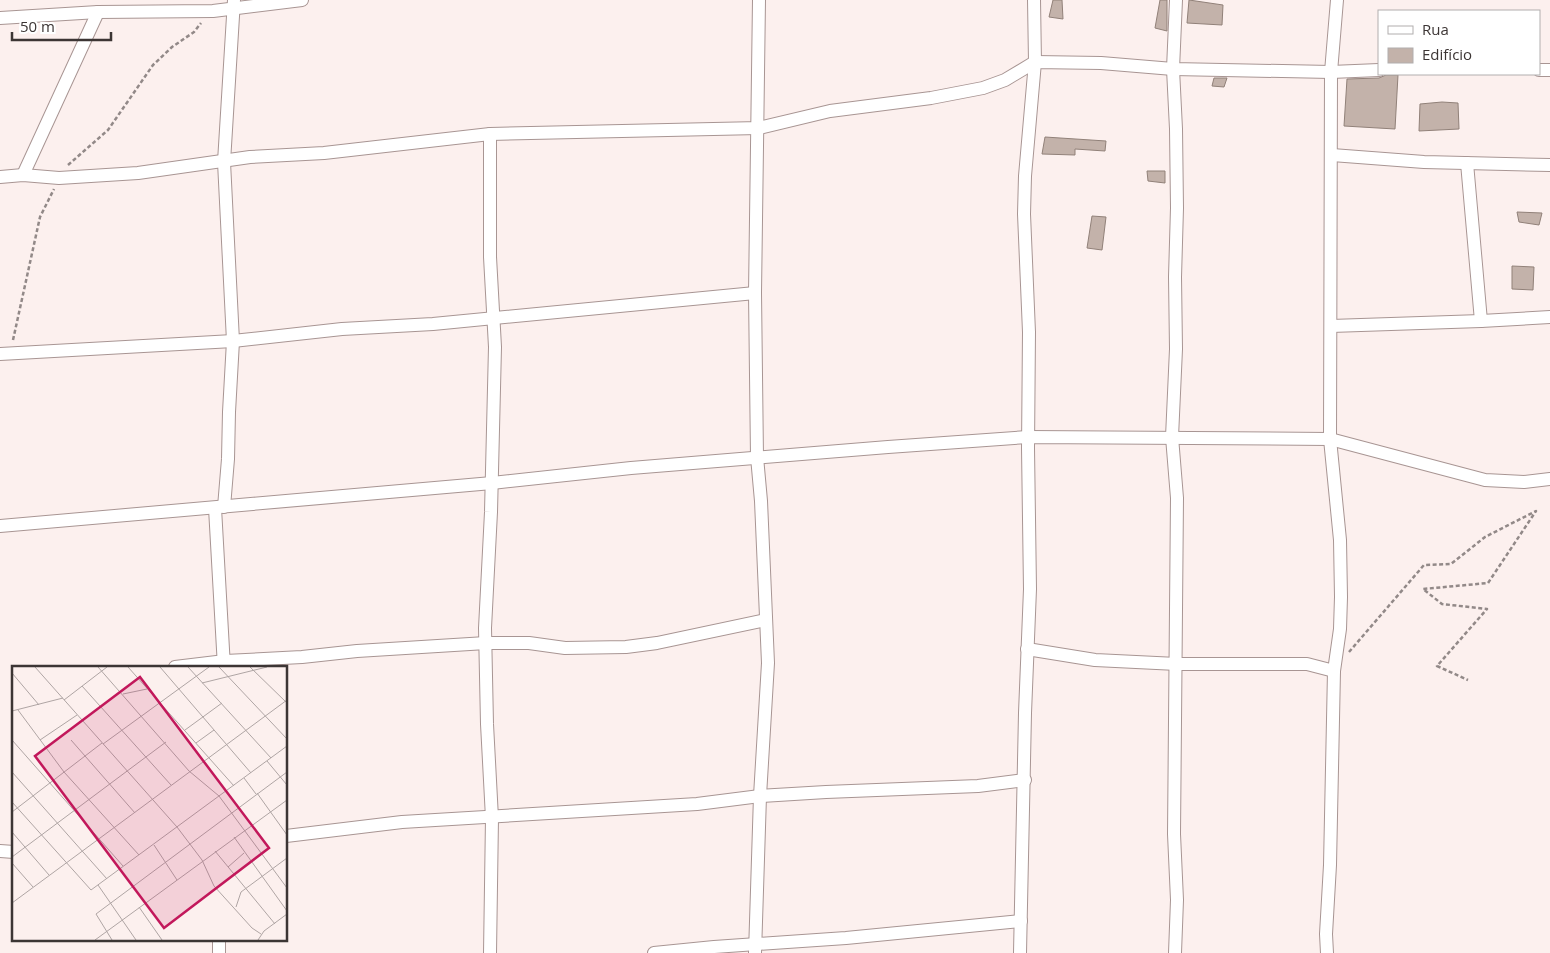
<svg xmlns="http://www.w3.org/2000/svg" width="1550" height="953" viewBox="0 0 1550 953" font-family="'Open Sans',sans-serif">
  <rect width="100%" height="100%" fill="#fcf0ee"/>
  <g fill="#c3b2aa" stroke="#918179">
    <path d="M1053 0H1062L1063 19 1049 17Z"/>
    <path d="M1160 0H1167V31L1155 28Z"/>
    <path d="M1189 0 1223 5 1222 25 1187 23Z"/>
    <path d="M1386 75H1398L1395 129 1344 126 1347 79 1379 78Z"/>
    <path d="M1214 78H1227L1224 87 1212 86Z"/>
    <path d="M1442 102 1458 103 1459 129 1419 131 1420 104Z"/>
    <path d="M1045 137 1106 141 1105 151 1075 149V155L1042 154Z"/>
    <path d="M1147 171H1165V183L1148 181Z"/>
    <path d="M1517 212 1542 213 1539 225 1519 222Z"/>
    <path d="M1092 216 1106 217 1102 250 1087 248Z"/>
    <path d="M1512 266 1534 267 1533 290 1512 289Z"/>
  </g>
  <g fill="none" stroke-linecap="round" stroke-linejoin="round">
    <defs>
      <g id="minor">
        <path d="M0 18 98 12 213 11 302 0"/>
        <path d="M1539 70H1550"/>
        <path d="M1332 155 1424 162 1550 165"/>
        <path d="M1467 163 1481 321"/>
        <path d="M23 175 98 12"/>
        <path d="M0 177 23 175 59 178 138 173 250 157 324 153 490 134 759 128 830 111 931 98 983 88 1005 80 1035 62 1101 63 1173 69 1331 72 1379 70"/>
        <path d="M1331 326 1481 321 1550 317"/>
        <path d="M0 354 233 341 342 329 433 324 755 293"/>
        <path d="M224 507 228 459 229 412 233 341 224 162 234 0"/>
        <path d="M215 508 224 667"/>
        <path d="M0 526 492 483 631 468 888 447 1028 437 1330 439 1485 480 1524 482 1550 479"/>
        <path d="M1027 649 1095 660 1177 664H1307L1334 671"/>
        <path d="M175 667 225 661 302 657 357 651 486 643H529L565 648 626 647 657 643 766 620"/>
        <path d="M286 836 402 822 697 804 760 796 826 792 978 786 1025 780"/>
        <path d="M0 851 14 852"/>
        <path d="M219 939V953"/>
        <path d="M490 953 492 818 487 724 485 628 491 512 495 347 490 257V134"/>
        <path d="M654 953 714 947 846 938 1021 921"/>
        <path d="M755 953 760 796 768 663 761 501 757 457 755 293 759 0"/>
        <path d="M1020 953 1025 713 1030 589 1028 448 1029 332 1024 214 1025 176 1035 62 1034 0"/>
        <path d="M1175 953 1177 900 1174 834 1177 498 1172 437 1176 349 1175 277 1177 208 1176 129 1173 69 1176 0"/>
        <path d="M1327 953 1326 934 1330 865 1334 671 1340 629 1341 597 1340 540 1330 439 1331 72 1337 0"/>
      </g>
    </defs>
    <use href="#minor" stroke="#a89593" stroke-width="14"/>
    <g stroke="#928988" stroke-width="2.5" stroke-dasharray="4 2.5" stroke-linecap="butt">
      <path d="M68 165 108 130 153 65 172 47 194 32 201 23"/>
      <path d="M13 340 40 217 54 189"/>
      <path d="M1349 652 1424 565 1451 564 1485 537 1536 511 1488 583 1423 589 1442 604 1487 609 1437 666 1468 680"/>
    </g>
    <use href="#minor" stroke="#fff" stroke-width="12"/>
  </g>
  <g transform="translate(12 666)">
    <rect width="275" height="275" fill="#fcf0ee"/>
    <path fill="none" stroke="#afa5a4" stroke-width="1" d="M23 1 165 161 190 194 202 220 240 262 249 268M86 1 177 105 207 130 275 222M116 1 222 120M148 1 239 107M176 1 259 92M207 1 275 73M238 1 275 37M0 7 27 39M190 17 255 1M70 20 159 119M111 28 135 23M52 34 95 1M6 44 52 106 127 189M0 45 51 32M173 64 210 37M0 74 111 200M28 74 65 49M59 74 123 147M184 77 202 64M91 78 197 1M255 95 275 119M0 106 95 213M232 112 244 128M245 127 275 169M0 136 79 224 275 80M0 146 90 77M0 166 37 209M222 171 275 245M142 179 165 214M203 185 263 258M0 191 154 76M0 197 21 221M216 201 232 187M86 219 124 274M0 237 275 34M127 241 150 274M224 241 229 226 275 192M83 274 275 134M100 274 84 248 275 106M246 274 252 265 275 248"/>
    <path fill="#c2185b" fill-opacity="0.15" stroke="#c2185b" stroke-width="2.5" d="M128 11 257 182 152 262 23 90Z"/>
    <rect width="275" height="275" fill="none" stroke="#3c3534" stroke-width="2.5"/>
  </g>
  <rect x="1378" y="10" width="162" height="65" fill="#ffffff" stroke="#b1aeae"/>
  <rect x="1388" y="26" width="25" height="8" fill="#ffffff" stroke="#b1aeae"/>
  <text x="1422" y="35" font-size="15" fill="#3c3534">Rua</text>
  <rect x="1388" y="48" width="25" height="15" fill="#c3b2aa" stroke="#b1aeae"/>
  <text x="1422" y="60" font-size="15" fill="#3c3534">Edifício</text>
  <path d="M12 32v8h99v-8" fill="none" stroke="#3c3534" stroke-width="2.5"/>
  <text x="20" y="32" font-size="15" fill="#3c3534" stroke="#ffffff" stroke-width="4" paint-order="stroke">50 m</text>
</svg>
